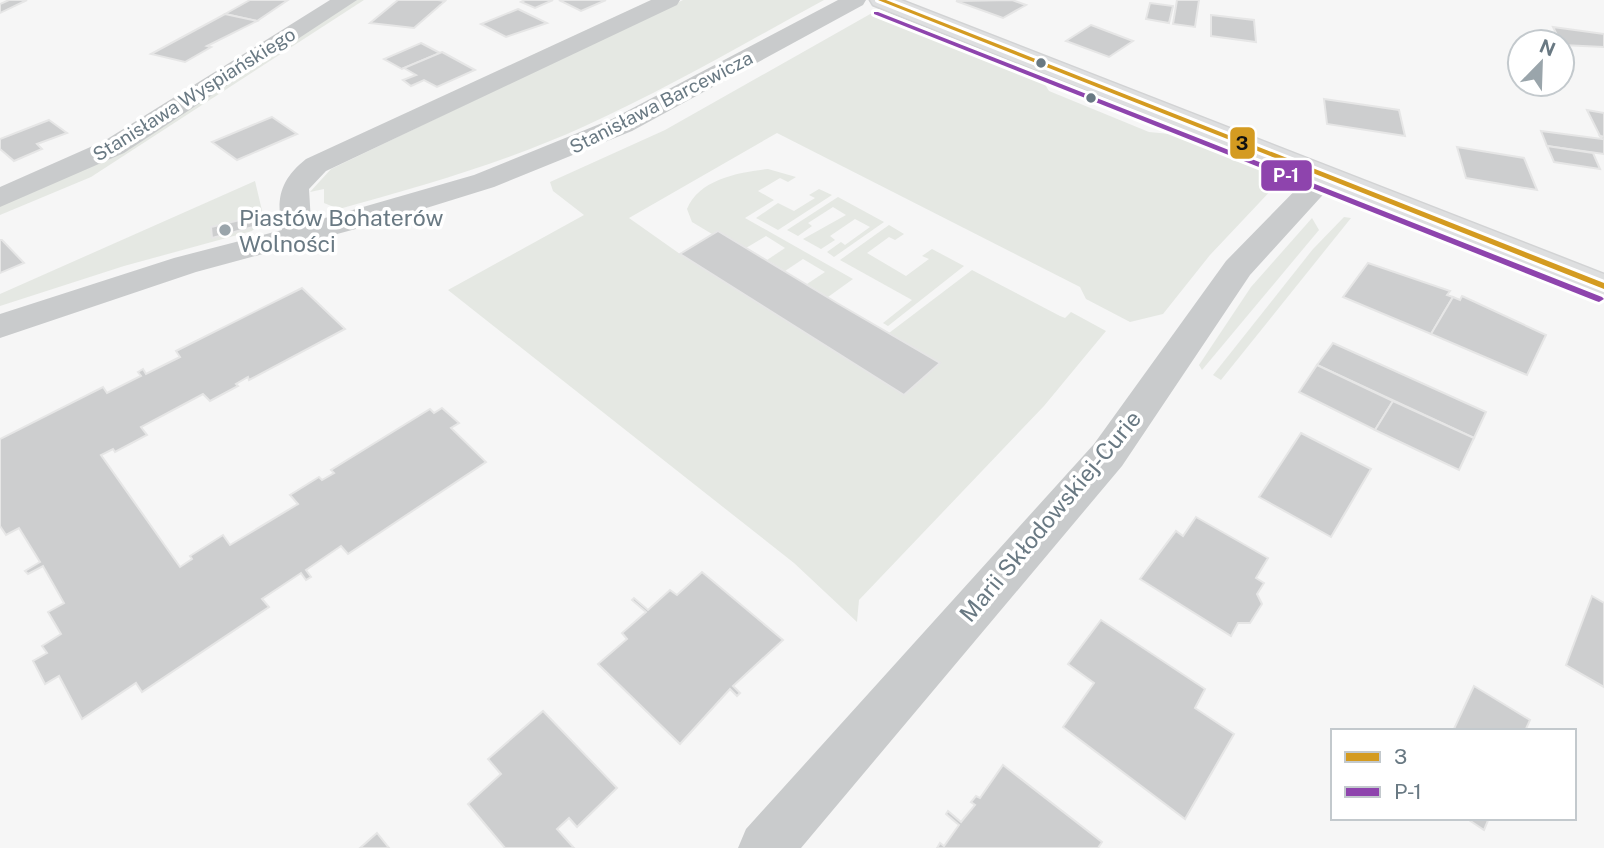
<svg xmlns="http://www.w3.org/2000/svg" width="1604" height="848" viewBox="0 0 1604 848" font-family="'Public Sans',sans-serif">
  <rect width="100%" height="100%" fill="#f6f6f6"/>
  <g fill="#e5e8e3">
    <path d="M355 0H364L91 177 0 215V204Z"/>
    <path d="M683 0H824C745 43 667 89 585 126 506 162 422 186 339 209L324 203V189L310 192 331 169Z"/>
    <path d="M872 13 1044 83 1049 91 1149 132 1180 135 1261 168 1274 178 1276 185 1210 255 1163 314 1130 322 1086 299 1080 287 777 133 629 218 680 254 904 395 940 363 889 333 972 270 1060 316 1065 318 1071 312 1106 331 1044 406 859 600 857 622 794 563 448 290 584 215 553 191 550 182 665 130Z"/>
    <path d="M768 169 796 177 788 182 780 178 758 191 774 200 745 218 853 279 828 297 807 284 825 272 803 259 785 271 767 260 785 248 766 236 746 248 718 231 712 234 692 222 687 209C699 179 740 172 768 169Z"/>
    <path d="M255 181 264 219 252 231 124 266 0 306V294Z"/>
    <path d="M819 189 832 195 778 230 756 218 778 203 794 211 815 198 809 195Z"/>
    <path d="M838 197 884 222 834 257 827 252 841 242 845 245 870 227 855 219 830 236 835 240 821 249 803 239 846 215 833 207 808 223 812 226 798 236 787 230Z"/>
    <path d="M1344 217 1351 218 1221 380 1213 375 1313 249Z"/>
    <path d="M1312 218 1319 230 1202 370 1199 365 1251 287Z"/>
    <path d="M889 225 904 234 895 240 889 237 867 253 906 276 929 259 922 256 932 249 964 266 888 326 883 323 912 300 840 260Z"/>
  </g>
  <g fill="#cdcecf" stroke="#e6e6e6" stroke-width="2">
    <path d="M9 0H27L0 13V4Z"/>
    <path d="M250 0H288L257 21 225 14Z"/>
    <path d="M398 0H438L445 1 414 28 370 23Z"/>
    <path d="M525 0H553L535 8 521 2Z"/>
    <path d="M559 0H606L581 11Z"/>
    <path d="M1012 0 1026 5 1003 18 956 1Z"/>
    <path d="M1177 0H1199L1195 27 1173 24Z"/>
    <path d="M1150 3 1173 6 1169 23 1146 19Z"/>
    <path d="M518 9 547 23 506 37 481 24Z"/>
    <path d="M225 14 257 21 207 46 211 47 185 62 151 54Z"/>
    <path d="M1211 15 1254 20 1256 42 1211 36Z"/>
    <path d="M1091 25 1133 41 1109 57 1066 41Z"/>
    <path d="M1553 27 1604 34V47L1562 45Z"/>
    <path d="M421 43 440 53 402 69 384 59Z"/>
    <path d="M442 52 475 70 437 87 424 80 411 86 403 80 416 75 404 68Z"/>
    <path d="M1324 99 1399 110 1405 136 1327 124Z"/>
    <path d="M1587 110 1604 113V137L1600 136Z"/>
    <path d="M272 117 297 134 237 160 212 142Z"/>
    <path d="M49 120 67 133 37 144 42 149 14 161 0 149V139Z"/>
    <path d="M1541 131 1602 139 1600 136 1604 137V154L1547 146Z"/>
    <path d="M1547 146 1593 153 1600 169 1554 162Z"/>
    <path d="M1457 147 1524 158 1537 190 1466 178Z"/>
    <path d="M252 217 253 227 212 238 211 227Z"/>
    <path d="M718 231 837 303 940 363 904 395 680 254Z"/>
    <path d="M0 240H2L24 263 0 273Z"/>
    <path d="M1368 263 1450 291 1447 295 1453 297 1431 334 1343 297Z"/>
    <path d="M302 288 345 329 249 380 248 377 236 384 238 386 210 401 203 394 141 427 147 435 115 452 113 449 101 455 180 567 192 559 190 556 223 535 230 545 298 504 290 495 319 477 322 480 334 473 331 470 430 409 434 413 442 408 459 423 451 428 486 462 348 554 341 546 306 570 311 577 306 580 301 573 262 599 269 607 142 692 136 683 82 719 59 676 45 684 33 661 47 653 42 646 61 634 48 612 64 603 43 566 28 574 25 571 40 562 19 528 6 535 0 526V439L103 387 107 393 141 376 138 372 143 369 146 374 180 357 176 351Z"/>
    <path d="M1462 296 1546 335 1527 375 1431 334 1453 297 1460 300Z"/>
    <path d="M1333 343 1486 412 1474 438 1317 365Z"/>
    <path d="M1317 365 1393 401 1375 430 1299 392Z"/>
    <path d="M1393 401 1474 438 1459 470 1375 430Z"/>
    <path d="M1301 433 1371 469 1331 537 1259 497Z"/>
    <path d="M1196 517 1268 558 1256 578 1264 583 1257 594 1262 604 1250 623H1238L1231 636 1140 579 1176 531 1183 536Z"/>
    <path d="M702 572 783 640 733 686 740 693 737 696 730 689 680 744 598 664 627 639 622 633 646 612 632 600 634 598 648 610 670 590 677 595Z"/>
    <path d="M1592 596 1604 603V687L1566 665Z"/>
    <path d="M1101 620 1205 689 1195 708 1234 734 1185 819 1063 727 1094 683 1068 664Z"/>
    <path d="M1474 686 1530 720 1525 731H1453Z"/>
    <path d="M543 711 617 788 577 827 569 818 557 829 574 848H505L468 804 501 774 488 759Z"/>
    <path d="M1003 765 1102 842 1098 848H937L940 843 944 846 959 825 946 814 948 811 961 822 975 805 971 802 976 796 980 798Z"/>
    <path d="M1466 818H1489L1484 830Z"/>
    <path d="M377 833 389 848H360Z"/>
  </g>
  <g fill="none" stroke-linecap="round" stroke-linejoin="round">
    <defs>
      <path id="secondary" d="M870 0H901L1604 274V297L873 5Z"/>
    </defs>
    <use href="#secondary" stroke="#d2d3d4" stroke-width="3"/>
    <g fill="#c9cbcc" fill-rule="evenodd">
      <path d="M330 0H357L124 153 0 207V187L104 141Z"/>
      <path d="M651 0H680L677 5 326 171 309 189 311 222 474 175 612 119 838 0H866L863 5 632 131 494 187 378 223 196 272 0 338V314L174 258 282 230C276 198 280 180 306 159Z"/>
      <path d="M1325 167 1335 170 1340 176 1250 275 1122 466 801 848H738L746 829 1094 444 1226 261 1315 170Z"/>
    </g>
    <use href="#secondary" fill="#dedfe0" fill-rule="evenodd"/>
    <defs>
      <path id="bus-1" d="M878 0H886L1604 283V289Z"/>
      <path id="bus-2" d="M874 12H878L1602 297 1604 299 1599 302 1596 301 874 14Z"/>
    </defs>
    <use href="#bus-1" stroke="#fff" stroke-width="6"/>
    <use href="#bus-2" stroke="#fff" stroke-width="6"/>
    <use href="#bus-1" fill="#d49b21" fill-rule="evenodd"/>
    <use href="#bus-2" fill="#8e44ad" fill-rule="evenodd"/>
  </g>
  <g fill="#697983" stroke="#fff" stroke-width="2.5">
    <circle cx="1041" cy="63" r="6"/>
    <circle cx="1091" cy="98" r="6"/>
  </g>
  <circle fill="#9aa5ab" stroke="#fff" stroke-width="2.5" cx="225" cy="230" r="7"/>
  <g text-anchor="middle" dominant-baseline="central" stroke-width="7" stroke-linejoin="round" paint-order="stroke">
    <g font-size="19" fill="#697983" stroke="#fff">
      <text transform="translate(194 94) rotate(-32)">Stanisława Wyspiańskiego</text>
      <text transform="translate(661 102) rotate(-27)">Stanisława Barcewicza</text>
    </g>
    <g font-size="23" fill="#697983" stroke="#fff" text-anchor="start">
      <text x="239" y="217">Piastów Bohaterów<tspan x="239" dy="26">Wolności</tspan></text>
    </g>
    <g font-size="23" fill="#697983" stroke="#fff">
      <text transform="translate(1050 516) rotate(-50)">Marii Skłodowskiej-Curie</text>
    </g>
  </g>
  <g stroke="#fff" stroke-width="2.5">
    <rect x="1229" y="126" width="27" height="34" rx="7" fill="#d49b21"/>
    <rect x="1260" y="159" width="53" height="33" rx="7" fill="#8e44ad"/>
  </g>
  <g font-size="19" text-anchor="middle" font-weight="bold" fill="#fff">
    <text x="1286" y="182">P-1</text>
  </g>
  <g font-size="19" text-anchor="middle" font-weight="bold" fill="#111">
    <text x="1242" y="150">3</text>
  </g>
  <rect x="1331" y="729" width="245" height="91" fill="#ffffff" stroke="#c3c9cd" stroke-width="2"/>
  <rect x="1345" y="752" width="35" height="10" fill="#d49b21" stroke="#c3c9cd" stroke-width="2"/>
  <text x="1394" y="764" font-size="21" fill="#697983">3</text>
  <rect x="1345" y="787" width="35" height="10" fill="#8e44ad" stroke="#c3c9cd" stroke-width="2"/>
  <text x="1394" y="799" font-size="21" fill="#697983">P-1</text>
  <g transform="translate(1541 63) rotate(23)"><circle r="33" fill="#ffffff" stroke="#c3c9cd" stroke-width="2"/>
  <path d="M0-5L12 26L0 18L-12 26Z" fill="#9aa5ab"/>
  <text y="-10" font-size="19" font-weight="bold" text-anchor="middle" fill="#697983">N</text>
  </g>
</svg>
